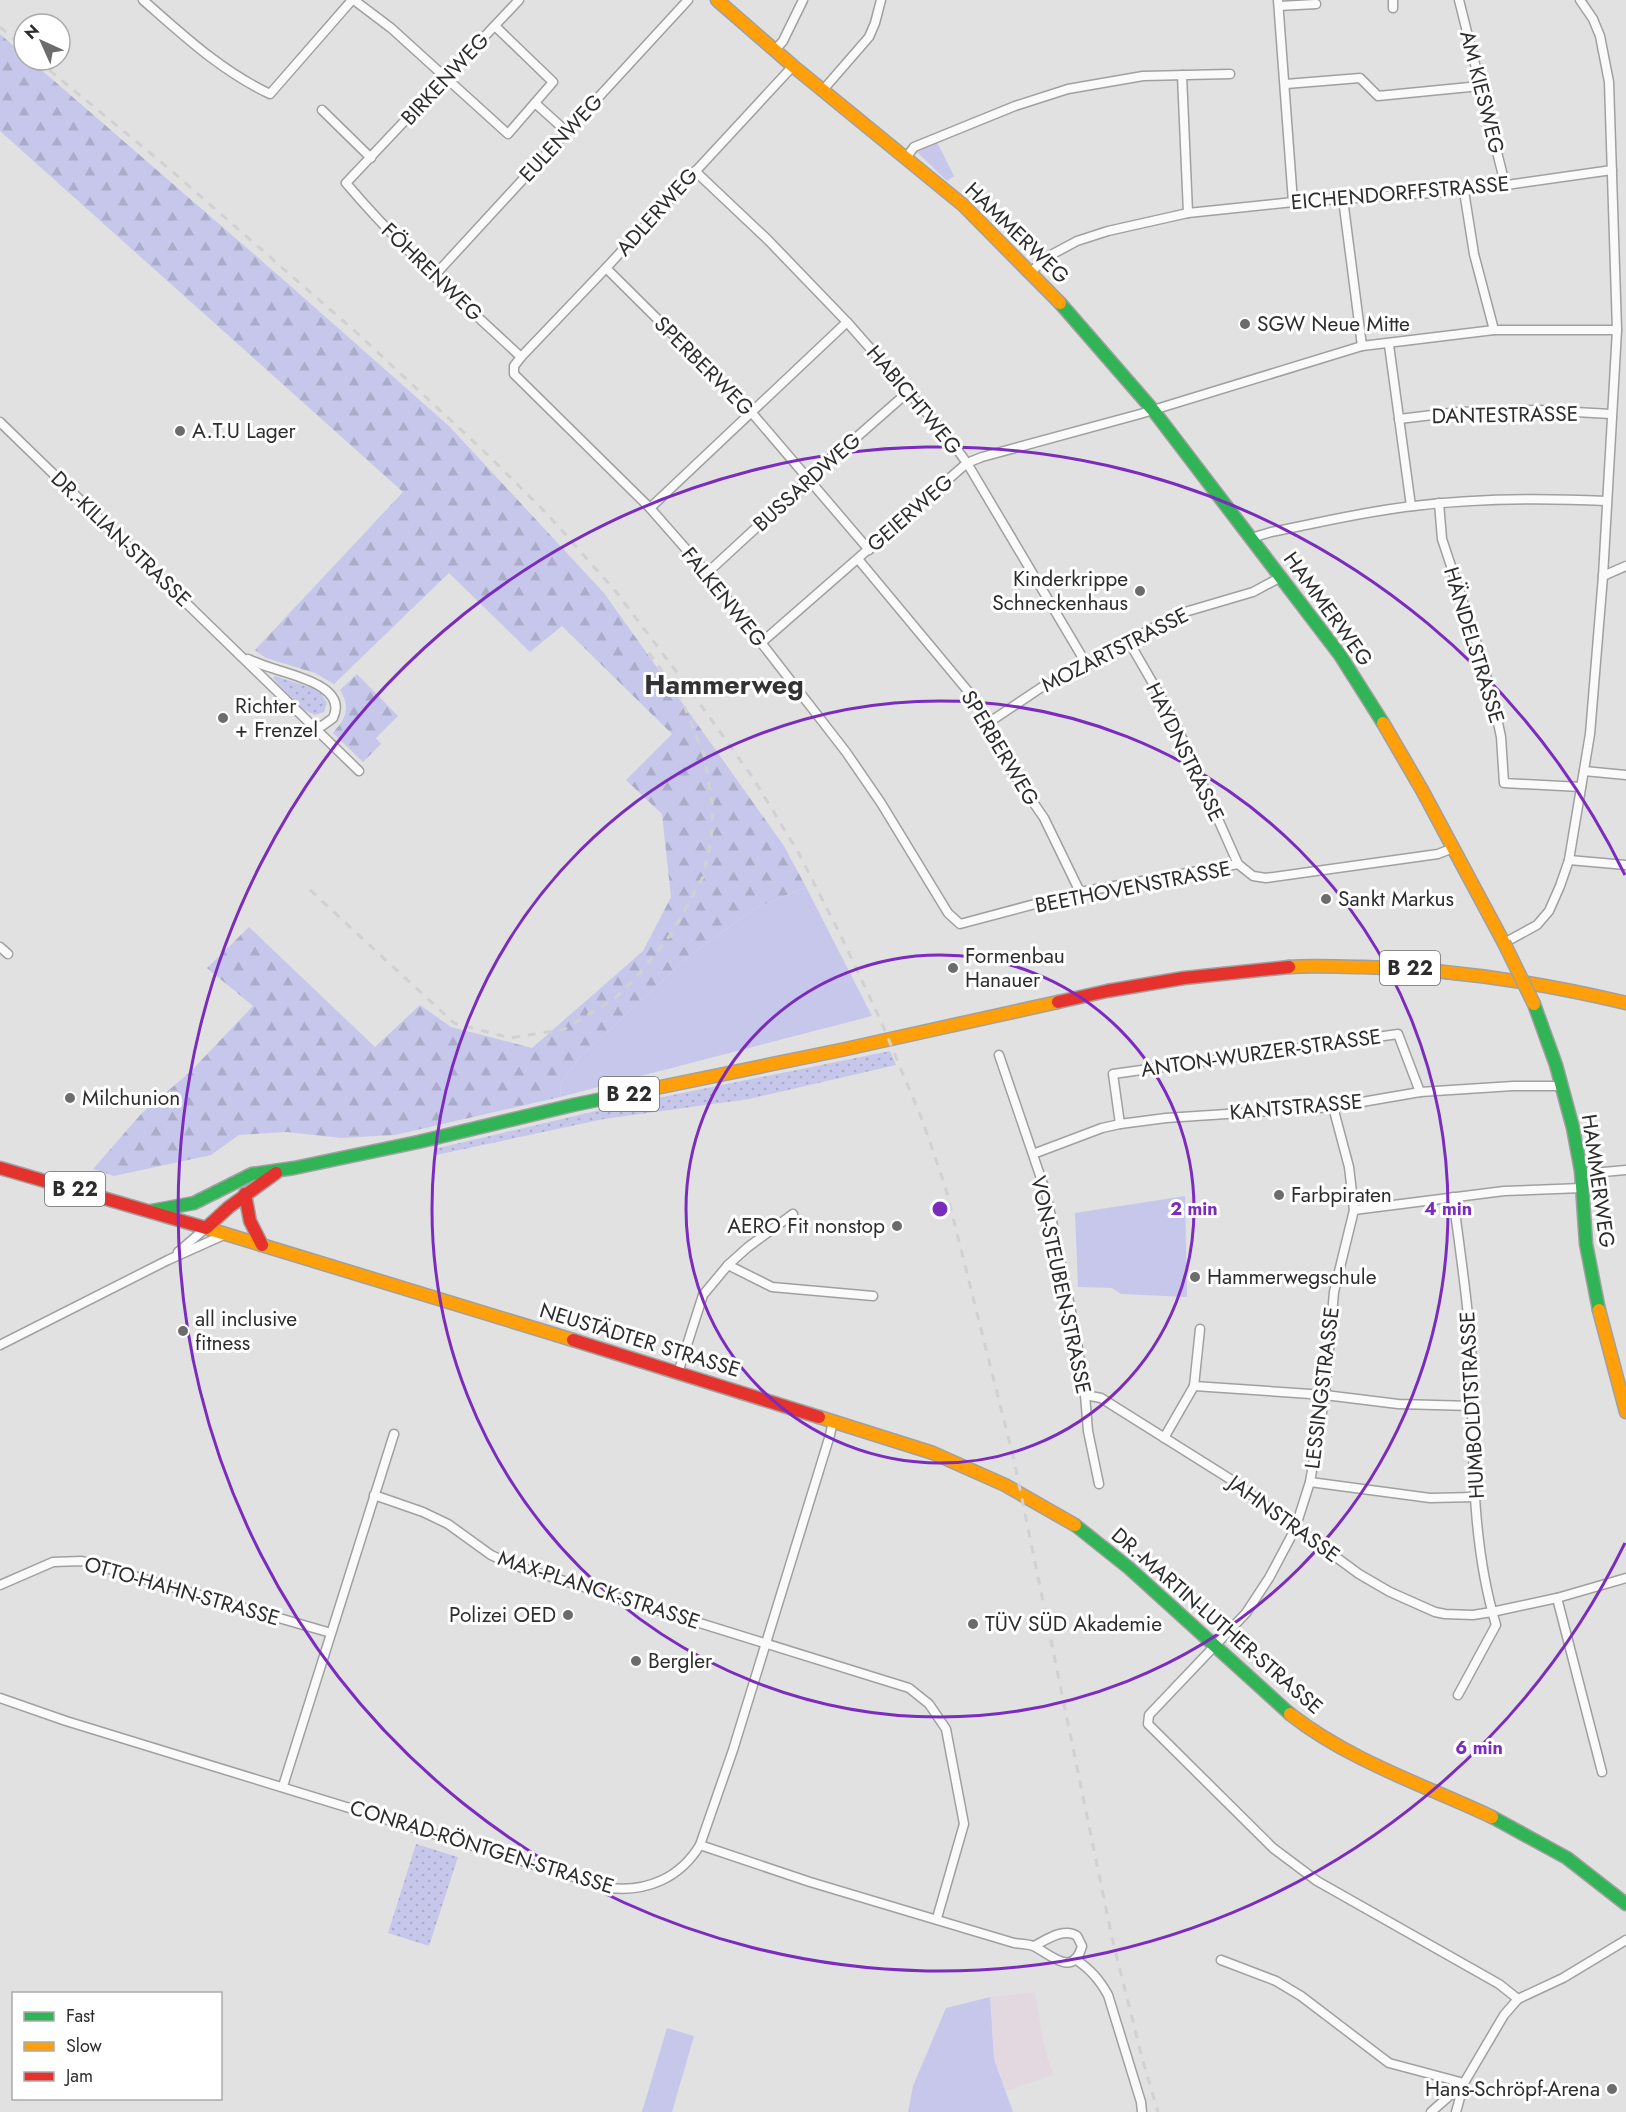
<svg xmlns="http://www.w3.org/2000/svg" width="1626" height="2112" viewBox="0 0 1626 2112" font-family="Jost,sans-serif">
  <defs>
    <pattern id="grass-dots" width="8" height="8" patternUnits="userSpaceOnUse" patternTransform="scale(1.5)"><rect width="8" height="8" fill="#c7c7eb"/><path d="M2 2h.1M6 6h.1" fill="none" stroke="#ababca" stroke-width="1.8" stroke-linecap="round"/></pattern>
    <pattern id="forest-firs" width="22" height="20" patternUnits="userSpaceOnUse" patternTransform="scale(1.5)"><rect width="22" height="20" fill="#c7c7eb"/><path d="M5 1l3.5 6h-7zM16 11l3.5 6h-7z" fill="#ababca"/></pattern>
  </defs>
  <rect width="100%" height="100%" fill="#e1e1e2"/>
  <path fill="#e3d8e0" d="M1035 1992 1045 2050 1053 2075 1006 2091 994 2059 990 1997Z"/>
  <g fill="url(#grass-dots)">
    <path d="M275 676 312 688 321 693 327 703 324 712 315 715 304 710 276 682 273 678Z"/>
    <path d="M890 1051 896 1065 749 1099 604 1119 436 1155 434 1149 613 1107Z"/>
    <path d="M416 1844 458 1857 429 1946 388 1933Z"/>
  </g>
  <g fill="url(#forest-firs)">
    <path d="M0 34 24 55V60H30L286 282 449 426 604 593 784 846 806 887 754 909 690 955 578 1059 561 1083 560 1097 395 1135 341 1138 287 1132 239 1135 211 1155 114 1176 93 1169 142 1113 190 1072 253 1006 207 968 249 927 375 1047 420 1005 451 1027 532 1048 643 951 671 897 662 814 626 780 672 734 562 626 530 652 449 573 334 684 315 673 266 658 255 650 403 492 0 131Z"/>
    <path d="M357 674 398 716 376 738 381 744 363 762 333 733C346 718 351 708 340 690Z"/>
  </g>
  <g fill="#c7c7eb">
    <path d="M937 142 954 176 947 181 916 151Z"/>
    <path d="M806 887 872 1016 560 1097 561 1083 578 1059 690 955 754 909Z"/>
    <path d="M1185 1196 1187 1297 1121 1294 1112 1288 1078 1287 1075 1213Z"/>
    <path d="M990 1997 994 2059 1013 2112H908L913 2086 946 2008Z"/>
    <path d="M667 2028 694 2036 672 2112H642Z"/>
  </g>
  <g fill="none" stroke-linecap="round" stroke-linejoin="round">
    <defs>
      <g id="street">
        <path d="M143 0C183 35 221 71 270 94L352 0"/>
        <path d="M354 0 391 28 508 134 553 82 495 26"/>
        <path d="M519 0 346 183C399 246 461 301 521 357"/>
        <path d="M1278 0 1293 202"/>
        <path d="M1393 0V8"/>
        <path d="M1459 0 1505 184"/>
        <path d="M1279 6 1316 4"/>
        <path d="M775 50 783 41 803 0"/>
        <path d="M793 66 606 268 521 357 514 366V374L650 508 707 573 846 752 881 803 948 913 960 924 1080 892 1238 864"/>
        <path d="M1182 75 1188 213"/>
        <path d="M1286 84 1360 78 1378 96 1480 86"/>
        <path d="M823 90 869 37 875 23 881 0"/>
        <path d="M535 103 567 132"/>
        <path d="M322 110 371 158"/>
        <path d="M906 158 914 147 1015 106 1068 89 1143 76 1230 74"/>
        <path d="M695 171 768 240 847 322 948 437 967 463 1087 665"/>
        <path d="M1464 191 1474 254 1494 330"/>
        <path d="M1343 199 1362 346"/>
        <path d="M606 268 752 413 869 550"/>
        <path d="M1031 272 1047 257 1077 241 1108 231 1188 213 1293 202 1464 191 1612 170"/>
        <path d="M434 276 688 0"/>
        <path d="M1389 345 1411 506"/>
        <path d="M1399 419 1458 412 1539 410 1611 414"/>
        <path d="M0 422 359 771"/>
        <path d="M1439 503 1442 539 1479 650 1494 704 1501 737 1504 783 1581 787"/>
        <path d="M650 508 847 322"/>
        <path d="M1251 538 1271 532C1318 523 1366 511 1414 506 1478 498 1543 498 1606 501"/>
        <path d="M858 559 977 702 1013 773 1044 818 1080 892"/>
        <path d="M707 573 809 479 908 392"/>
        <path d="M1603 576 1626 566"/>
        <path d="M1129 642 1173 718 1238 864 1253 876 1266 878 1438 854 1453 848"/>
        <path d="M761 643 967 463 982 457 1140 414 1362 346 1494 330H1617"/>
        <path d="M248 659C257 663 265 666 275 669 295 676 348 687 333 718L322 726 313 725"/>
        <path d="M988 723 1042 687 1087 665 1167 620 1185 612 1253 592 1281 577"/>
        <path d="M1584 771 1626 775"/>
        <path d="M1569 860 1626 865"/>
        <path d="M1504 943 1537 925 1549 911 1560 886 1569 860 1590 734 1603 576 1617 330 1609 82 1600 36 1593 19 1580 0"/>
        <path d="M0 947 8 954"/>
        <path d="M999 1055 1046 1193 1076 1335 1085 1395 1088 1431 1099 1484"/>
        <path d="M1333 1107 1349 1167 1354 1210 1334 1292 1325 1395 1310 1482 1295 1529 1285 1548 1269 1578 1246 1613 1149 1715 1148 1724 1273 1848 1317 1881 1499 1984 1518 1999"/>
        <path d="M1120 1124 1113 1074 1398 1034 1420 1092"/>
        <path d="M1033 1154 1102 1128 1120 1124 1166 1118 1333 1107 1420 1092 1513 1086H1563"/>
        <path d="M1581 1174 1626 1170"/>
        <path d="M1453 1197C1461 1257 1470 1318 1473 1379 1473 1388 1472 1398 1472 1407 1473 1479 1475 1556 1496 1625L1458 1695"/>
        <path d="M1354 1210 1504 1191 1582 1188"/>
        <path d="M178 1252 206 1228"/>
        <path d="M728 1265 772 1287 873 1296"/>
        <path d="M0 1345 168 1260 226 1234"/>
        <path d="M678 1373 703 1295 728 1265 748 1247 793 1214"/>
        <path d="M1194 1386 1325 1395 1398 1404 1472 1406"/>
        <path d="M1085 1395 1101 1398 1230 1479 1359 1574 1390 1592 1435 1612 1445 1614 1473 1615 1492 1612 1557 1598 1626 1578"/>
        <path d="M1164 1438 1194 1386 1200 1329"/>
        <path d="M1310 1482 1430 1498 1476 1497"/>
        <path d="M374 1495 423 1512 448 1524 491 1555 513 1565 909 1688 929 1704 946 1729 964 1824 937 1918"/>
        <path d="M0 1585 53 1562 82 1561 331 1633"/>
        <path d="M1557 1598 1602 1772"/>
        <path d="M0 1698 66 1721 610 1888C647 1892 680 1878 700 1845L733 1750 830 1435 833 1421"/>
        <path d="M283 1786 394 1434"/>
        <path d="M700 1845 810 1882 1014 1943C1020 1944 1028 1944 1033 1946 1048 1952 1073 1980 1082 1946L1077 1936C1064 1927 1046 1940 1034 1946"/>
        <path d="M1075 1959C1090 1969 1099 1979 1108 1995L1141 2102 1142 2112"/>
        <path d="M1221 1960 1276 1981 1301 1996 1389 2063 1464 2083"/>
        <path d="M1431 2112 1464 2083"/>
        <path d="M1456 2112 1464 2083 1504 2015 1518 1999 1563 1978 1626 1940"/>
      </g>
      <g id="fast">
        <path d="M1060 303 1153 410 1340 655 1383 723"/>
        <path d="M1534 1004 1556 1065 1573 1128 1581 1171 1586 1244 1599 1310"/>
        <path d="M151 1211 194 1203 252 1174 294 1168 418 1142 573 1105 641 1091"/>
        <path d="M1075 1525 1129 1568 1290 1714"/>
        <path d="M1492 1817 1567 1858 1626 1904"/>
      </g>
      <g id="slow">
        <path d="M717 0 793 66 963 205 1060 303"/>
        <path d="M1383 723 1422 790 1504 943"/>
        <path d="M1289 967C1314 965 1338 967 1363 967 1454 969 1538 982 1626 1003"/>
        <path d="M641 1091 841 1050 1058 1002"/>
        <path d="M206 1228 573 1340"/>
        <path d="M1599 1310 1626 1412"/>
        <path d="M819 1417 933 1453 1005 1485 1075 1525"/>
        <path d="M1290 1714C1350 1761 1424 1785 1492 1817"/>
      </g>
      <g id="jam">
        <path d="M1058 1002 1107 991 1184 978 1289 967"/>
        <path d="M0 1168 206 1228 229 1207 276 1173"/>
        <path d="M245 1194 250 1221 262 1245"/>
        <path d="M573 1340 819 1417"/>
      </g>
    </defs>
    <use href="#street" stroke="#a0a0a0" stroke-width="11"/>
    <use href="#fast" stroke="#a0a0a0" stroke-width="15"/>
    <use href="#slow" stroke="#a0a0a0" stroke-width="15"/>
    <use href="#jam" stroke="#a0a0a0" stroke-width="15"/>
    <use href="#street" stroke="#fafafb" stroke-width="8"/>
    <use href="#fast" stroke="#30b455" stroke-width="12"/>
    <use href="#slow" stroke="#ff9f0a" stroke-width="12"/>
    <use href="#jam" stroke="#e5322d" stroke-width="12"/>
    <g stroke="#d1d1d2" stroke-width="3" stroke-dasharray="8 8" stroke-linecap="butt">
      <path d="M0 27 24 48"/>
      <path d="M37 60 166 166 358 334 488 455 549 516 617 593 688 687 753 778 798 852 842 938 880 1019 923 1122 945 1186 1014 1460 1112 1938 1142 2058 1158 2112"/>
      <path d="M310 890 454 1023 510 1038 565 1029 615 998 635 979 672 933 703 877 711 841 713 809 704 755 681 698 647 650"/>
    </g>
    <defs>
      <path id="slow-bridge" d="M1504 943 1534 1004"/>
    </defs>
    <use href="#slow-bridge" stroke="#a0a0a0" stroke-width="15" stroke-linecap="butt"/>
    <use href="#slow-bridge" stroke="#ff9f0a" stroke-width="12"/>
  </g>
  <g fill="none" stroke="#7b2cbf" stroke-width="3">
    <circle cx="940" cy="1209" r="254"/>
    <circle cx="940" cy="1209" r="508"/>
    <path d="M1625 1543A762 762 0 1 1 1625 875"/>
  </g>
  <g fill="#6c6c6d" stroke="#fff" stroke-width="2">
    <circle cx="1245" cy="324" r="6"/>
    <circle cx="180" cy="431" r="6"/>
    <circle cx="1140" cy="591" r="6"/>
    <circle cx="223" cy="718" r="6"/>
    <circle cx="1326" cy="899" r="6"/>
    <circle cx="953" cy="968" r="6"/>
    <circle cx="70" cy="1098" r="6"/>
    <circle cx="1279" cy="1195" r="6"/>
    <circle cx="897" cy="1226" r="6"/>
    <circle cx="1195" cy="1277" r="6"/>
    <circle cx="183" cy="1331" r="6"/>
    <circle cx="568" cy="1615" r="6"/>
    <circle cx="973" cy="1624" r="6"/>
    <circle cx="636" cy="1661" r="6"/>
    <circle cx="1612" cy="2089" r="6"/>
  </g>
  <g text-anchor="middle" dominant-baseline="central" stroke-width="6" stroke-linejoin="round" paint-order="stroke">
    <g fill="#fff" stroke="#6c6c6d" stroke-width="1.5">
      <rect x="1380" y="951" width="60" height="34" rx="4.5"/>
      <rect x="599" y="1077" width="60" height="34" rx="4.5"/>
      <rect x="45" y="1172" width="60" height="34" rx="4.5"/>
    </g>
    <g font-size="20" font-weight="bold" fill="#2d2d2e">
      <text x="1410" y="968">B 22</text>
      <text x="629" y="1094">B 22</text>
      <text x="75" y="1189">B 22</text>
    </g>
    <g font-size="21" fill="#2d2d2e" stroke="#fff">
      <text transform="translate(445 79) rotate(-47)">BIRKENWEG</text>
      <text transform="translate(1482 92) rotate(76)">AM KIESWEG</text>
      <text transform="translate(561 138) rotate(-47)">EULENWEG</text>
      <text transform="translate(1400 193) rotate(-5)">EICHENDORFFSTRASSE</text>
      <text transform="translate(657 212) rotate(-48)">ADLERWEG</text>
      <text transform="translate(1017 233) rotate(44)">HAMMERWEG</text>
      <text transform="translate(432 272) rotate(44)">FÖHRENWEG</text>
      <text transform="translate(704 366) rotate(45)">SPERBERWEG</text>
      <text transform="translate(914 400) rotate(50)">HABICHTWEG</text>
      <text transform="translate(1505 415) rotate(-1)">DANTESTRASSE</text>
      <text transform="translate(807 482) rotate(-42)">BUSSARDWEG</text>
      <text transform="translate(910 513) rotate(-41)">GEIERWEG</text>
      <text transform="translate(121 539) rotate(44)">DR.-KILIAN-STRASSE</text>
      <text transform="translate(724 597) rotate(51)">FALKENWEG</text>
      <text transform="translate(1328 609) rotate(54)">HAMMERWEG</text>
      <text transform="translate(1474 645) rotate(73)">HÄNDELSTRASSE</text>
      <text transform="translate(1115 650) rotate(-27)">MOZARTSTRASSE</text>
      <text transform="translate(1000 748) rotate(59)">SPERBERWEG</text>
      <text transform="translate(1185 752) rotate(64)">HAYDNSTRASSE</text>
      <text transform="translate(1133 887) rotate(-11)">BEETHOVENSTRASSE</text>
      <text transform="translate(1261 1053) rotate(-8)">ANTON-WURZER-STRASSE</text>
      <text transform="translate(1296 1107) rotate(-5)">KANTSTRASSE</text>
      <text transform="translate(1598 1181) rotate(82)">HAMMERWEG</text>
      <text transform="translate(1061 1285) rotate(78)">VON-STEUBEN-STRASSE</text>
      <text transform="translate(640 1340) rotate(17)">NEUSTÄDTER STRASSE</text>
      <text transform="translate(1322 1388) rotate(-83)">LESSINGSTRASSE</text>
      <text transform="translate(1472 1405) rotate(-93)">HUMBOLDTSTRASSE</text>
      <text transform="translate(1284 1519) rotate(36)">JAHNSTRASSE</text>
      <text transform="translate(599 1590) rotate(18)">MAX-PLANCK-STRASSE</text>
      <text transform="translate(182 1591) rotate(16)">OTTO-HAHN-STRASSE</text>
      <text transform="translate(1217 1621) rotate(41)">DR.-MARTIN-LUTHER-STRASSE</text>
      <text transform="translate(482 1847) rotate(17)">CONRAD-RÖNTGEN-STRASSE</text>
    </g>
    <g font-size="21" fill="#2d2d2e" stroke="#fff" text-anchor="start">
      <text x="1257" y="324">SGW Neue Mitte</text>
      <text x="192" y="431">A.T.U Lager</text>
      <text x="1128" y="579" text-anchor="end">Kinderkrippe<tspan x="1128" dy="24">Schneckenhaus</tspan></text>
      <text x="235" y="706">Richter<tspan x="235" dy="24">+ Frenzel</tspan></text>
      <text x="1338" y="899">Sankt Markus</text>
      <text x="965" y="956">Formenbau<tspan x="965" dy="24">Hanauer</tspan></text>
      <text x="82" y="1098">Milchunion</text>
      <text x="1291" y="1195">Farbpiraten</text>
      <text x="885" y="1226" text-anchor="end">AERO Fit nonstop</text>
      <text x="1207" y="1277">Hammerwegschule</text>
      <text x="195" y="1319">all inclusive<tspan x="195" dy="24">fitness</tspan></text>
      <text x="556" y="1615" text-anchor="end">Polizei OED</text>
      <text x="985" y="1624">TÜV SÜD Akademie</text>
      <text x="648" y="1661">Bergler</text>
      <text x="1600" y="2089" text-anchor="end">Hans-Schröpf-Arena</text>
    </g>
    <g font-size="27" font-weight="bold" fill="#333335" stroke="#fff">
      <text x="724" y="684">Hammerweg</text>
    </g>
  </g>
  <circle cx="940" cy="1209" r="9" fill="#7b2cbf" stroke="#fff" stroke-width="3"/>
  <g font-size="18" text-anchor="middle" font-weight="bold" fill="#7b2cbf" stroke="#fff" stroke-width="6" stroke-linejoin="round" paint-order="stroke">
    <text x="1194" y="1215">2 min</text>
    <text x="1448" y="1215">4 min</text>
    <text x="1479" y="1754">6 min</text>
  </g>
  <rect x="12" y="1992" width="210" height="108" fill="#ffffff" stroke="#ababab" stroke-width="1.5"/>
  <rect x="24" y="2012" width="30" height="9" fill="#30b455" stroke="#ababab" stroke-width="1.5"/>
  <text x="66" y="2022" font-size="18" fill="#2d2d2e">Fast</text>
  <rect x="24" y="2042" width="30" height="9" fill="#ff9f0a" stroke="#ababab" stroke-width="1.5"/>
  <text x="66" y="2052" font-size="18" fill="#2d2d2e">Slow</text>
  <rect x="24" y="2072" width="30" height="9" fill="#e5322d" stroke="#ababab" stroke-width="1.5"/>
  <text x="66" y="2082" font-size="18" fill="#2d2d2e">Jam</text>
  <g transform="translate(42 42) rotate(315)"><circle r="28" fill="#ffffff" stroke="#ababab" stroke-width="1.5"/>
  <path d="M0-4.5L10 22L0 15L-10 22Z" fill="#6c6c6d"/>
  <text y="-9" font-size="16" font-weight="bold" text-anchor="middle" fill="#2d2d2e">N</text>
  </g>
</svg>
